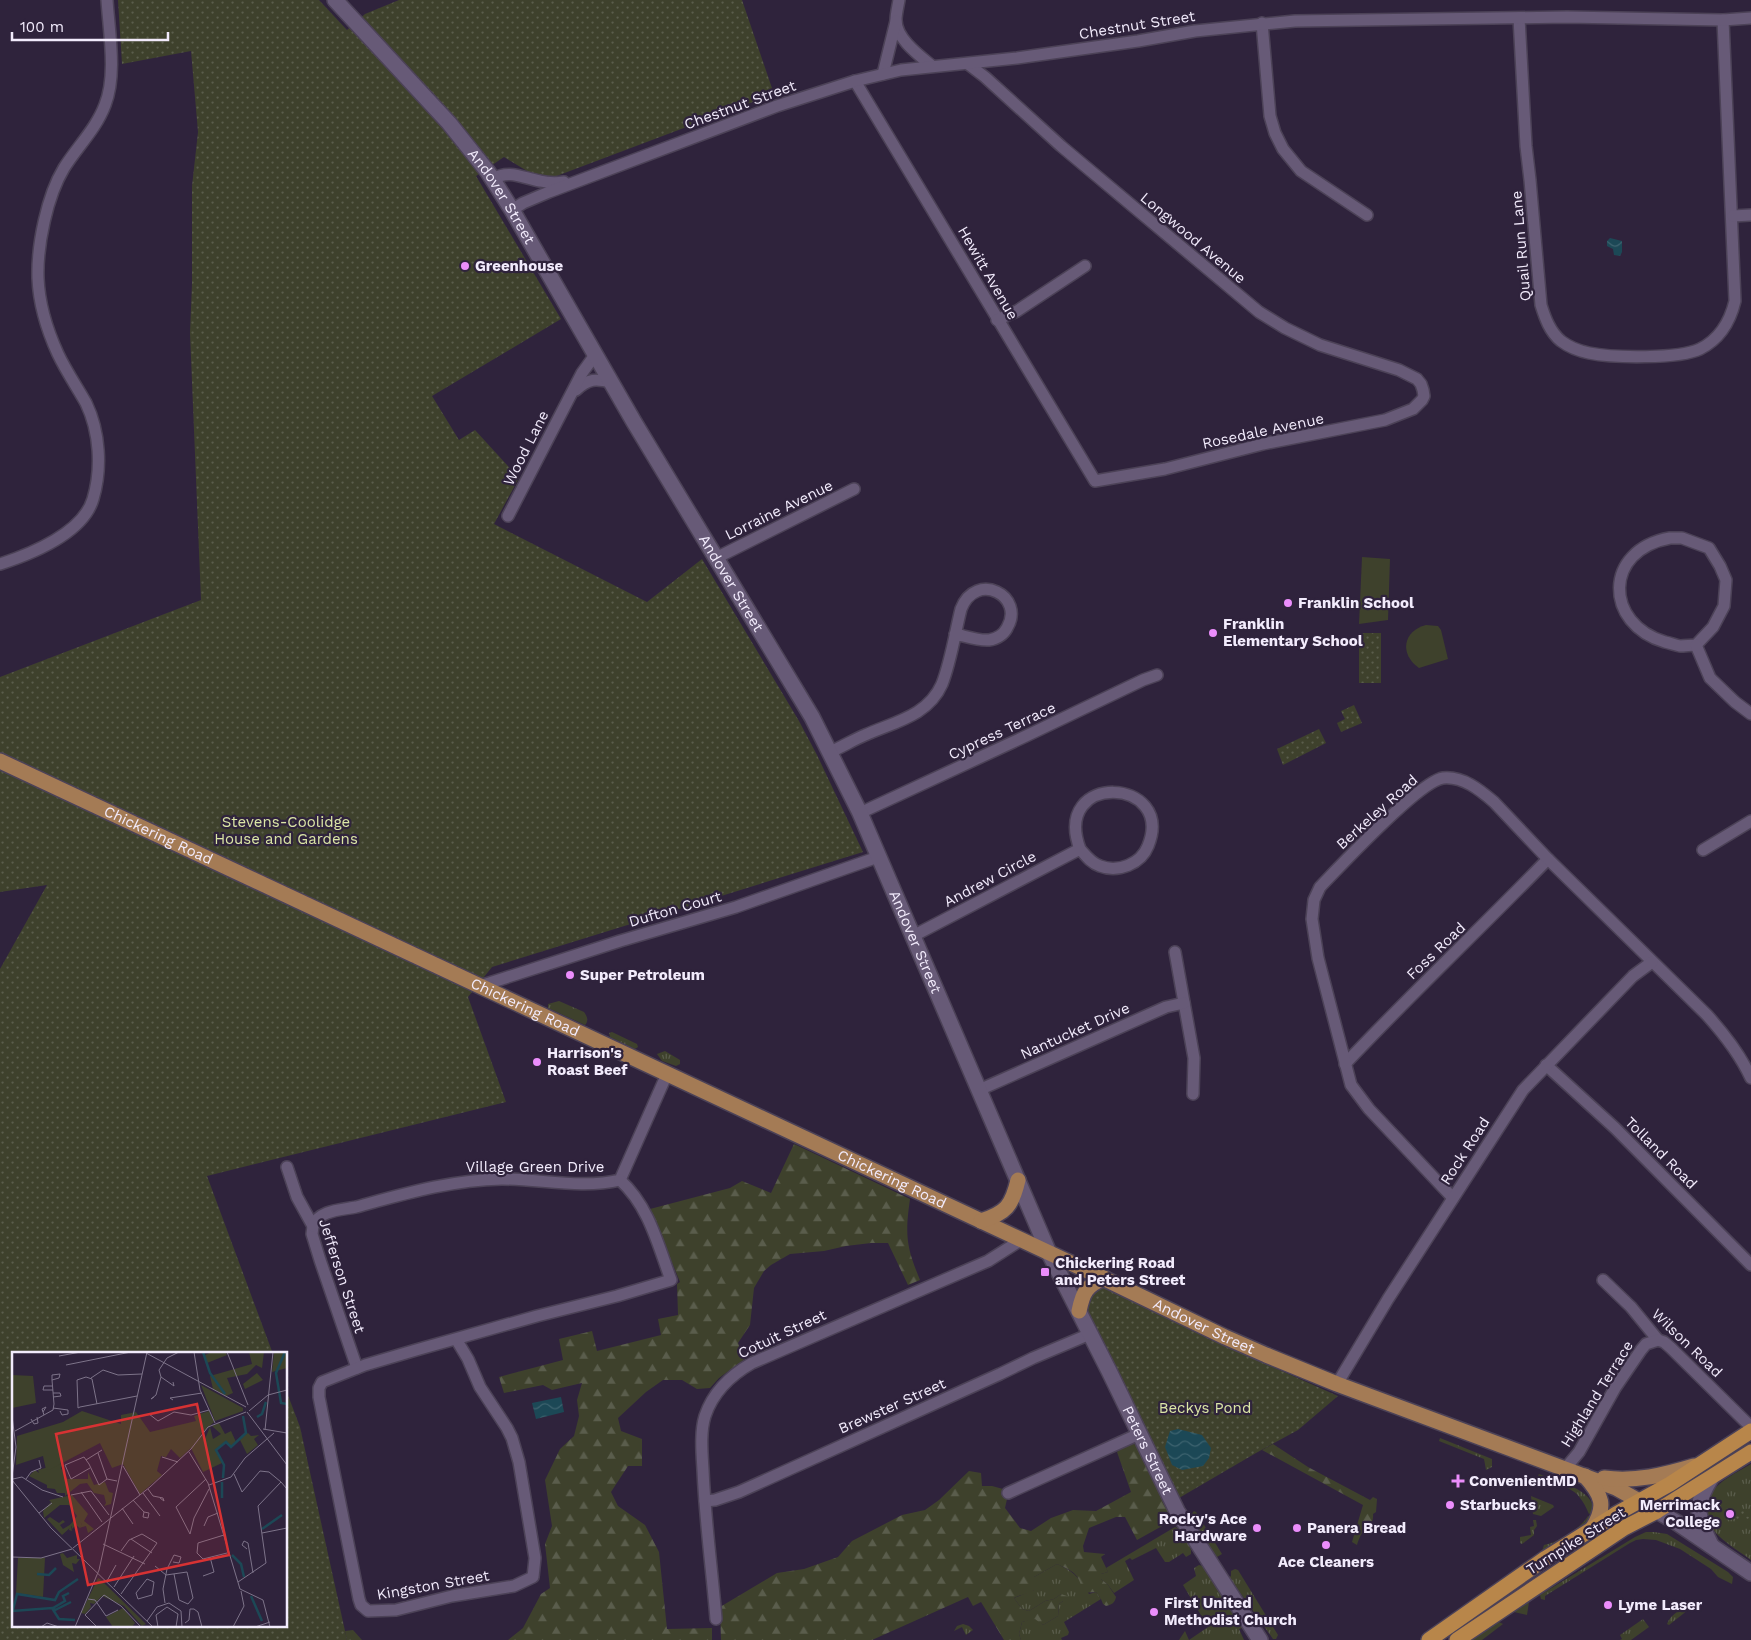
<svg xmlns="http://www.w3.org/2000/svg" width="1751" height="1640" viewBox="0 0 1751 1640" font-family="'Work Sans',sans-serif">
  <defs>
    <pattern id="grass-tufts" width="24" height="20" patternUnits="userSpaceOnUse" patternTransform="scale(1.25)"><rect width="24" height="20" fill="#3e412c"/><path d="M3 7l-1-3M5 7V3M7 7l1-3M15 17l-1-3M17 17v-4M19 17l1-3" fill="none" stroke="#5a5d4c"/></pattern>
    <pattern id="forest-firs" width="22" height="20" patternUnits="userSpaceOnUse" patternTransform="scale(1.25)"><rect width="22" height="20" fill="#3e412c"/><path d="M5 1l3.5 6h-7zM16 11l3.5 6h-7z" fill="#5a5d4c"/></pattern>
    <pattern id="park-dots" width="8" height="8" patternUnits="userSpaceOnUse" patternTransform="scale(1.25)"><rect width="8" height="8" fill="#3e412c"/><path d="M2 2h.1M6 6h.1" fill="none" stroke="#5a5d4c" stroke-width="1.8" stroke-linecap="round"/></pattern>
    <pattern id="water-waves" width="16" height="10" patternUnits="userSpaceOnUse" patternTransform="scale(1.25)"><rect width="16" height="10" fill="#1c4856"/><path d="M0 5q4-4 8 0t8 0" fill="none" stroke="#3d636f"/></pattern>
  </defs>
  <rect width="100%" height="100%" fill="#2f233c"/>
  <g fill="url(#grass-tufts)">
    <path d="M559 1001 584 1012C587 1016 589 1021 585 1025L548 1008V1004Z"/>
    <path d="M612 1032 637 1044 638 1047 635 1049 610 1037 609 1033Z"/>
    <path d="M665 1051 680 1060V1064L676 1066 662 1061 657 1054Z"/>
    <path d="M1440 1438 1492 1459V1467L1486 1470 1484 1459 1439 1441Z"/>
    <path d="M1751 1464V1560C1735 1548 1712 1536 1705 1516L1708 1515C1708 1513 1707 1511 1707 1508 1705 1487 1736 1473 1751 1464Z"/>
    <path d="M1539 1474C1555 1481 1596 1489 1593 1512L1589 1514C1577 1484 1564 1488 1537 1478Z"/>
    <path d="M1531 1496 1553 1505 1554 1507 1541 1516 1533 1514Z"/>
    <path d="M1194 1511 1196 1512 1222 1554 1217 1557 1210 1550 1191 1522 1190 1516Z"/>
    <path d="M1588 1516 1593 1518 1588 1523 1543 1552 1542 1551 1544 1545C1557 1543 1581 1528 1588 1516Z"/>
    <path d="M1533 1520H1536L1537 1526 1534 1530V1535L1522 1544 1520 1543V1537L1531 1535 1530 1527 1534 1526Z"/>
    <path d="M1175 1527C1182 1529 1188 1543 1191 1550V1554L1186 1557 1183 1553 1169 1562H1165L1156 1548 1132 1560 1130 1558 1125 1561 1134 1580 1114 1593 1108 1585 1101 1579V1574L1108 1572 1106 1568Z"/>
    <path d="M1646 1532H1654L1667 1534 1728 1572 1733 1577 1732 1584 1718 1577 1711 1569 1680 1549 1656 1540 1643 1539 1636 1540 1630 1543 1545 1596V1600L1541 1599 1540 1595 1635 1537Z"/>
    <path d="M1057 1564C1075 1572 1079 1578 1089 1594L1096 1592 1101 1599 1064 1622 1069 1632 1068 1635 1061 1638 1062 1640H1021L1019 1634 1022 1622 1035 1618 1043 1625 1058 1616 1059 1604 1063 1601 1061 1594 1054 1599 1045 1601 1029 1611 1022 1609 1014 1598 1034 1590V1577Z"/>
    <path d="M1199 1565 1203 1566 1242 1628 1239 1629 1244 1640H1179L1185 1631 1189 1640 1208 1627 1183 1585 1196 1576 1194 1568Z"/>
    <path d="M1235 1569 1238 1570 1278 1635 1276 1639H1273L1229 1577 1231 1576V1571Z"/>
    <path d="M1694 1601H1696L1688 1610 1669 1625 1667 1624C1670 1614 1685 1607 1694 1601Z"/>
    <path d="M1529 1602 1527 1615 1514 1612Z"/>
    <path d="M1643 1619 1649 1627 1631 1640H1620L1622 1639 1620 1635Z"/>
    <path d="M1499 1622 1503 1624 1482 1640H1472Z"/>
    <path d="M963 1624 969 1626 973 1630 966 1635 962 1627 954 1631 957 1626Z"/>
  </g>
  <g fill="url(#forest-firs)">
    <path d="M794 1144 910 1199C905 1235 906 1246 920 1280L908 1285 888 1243H871L846 1246 824 1251 790 1254 771 1265 764 1271 754 1288 750 1325 738 1343 745 1359 719 1378 710 1388 697 1389 682 1380H663L646 1392 618 1418 621 1431 642 1439V1466H628L611 1492 618 1506 645 1525 659 1552 667 1629 712 1628V1640H508L523 1628 541 1594 550 1588 545 1544 552 1526 545 1480 560 1449 574 1436 579 1416 577 1400 582 1383 552 1390 543 1385 504 1393 499 1377 563 1360 559 1339 592 1331 597 1351 661 1335 658 1319 678 1315 677 1284 680 1282 650 1209 730 1188 742 1181 771 1193Z"/>
    <path d="M1134 1444 1142 1448 1148 1458 1173 1520 1137 1540 1125 1517H1116L1089 1528 1083 1546 1084 1552 1105 1554 1101 1557 1108 1572 1101 1574V1579L1108 1585 1116 1597C1115 1603 1111 1605 1106 1606L1103 1604 1101 1599 1096 1592 1083 1593C1079 1574 1075 1572 1057 1564L1034 1577V1590C1028 1595 1021 1594 1014 1598L1022 1609 1029 1611 1045 1601 1054 1599 1061 1594 1070 1597 1067 1603 1063 1601 1059 1604 1058 1616 1043 1625 1035 1619 1022 1622 1019 1634 1021 1640H1004L981 1602 973 1606 968 1597 872 1640H721L720 1607 777 1573 804 1569 838 1557 852 1541 902 1515 925 1510 939 1500 969 1471 981 1473 982 1486H992L1003 1489 1007 1499 1005 1508 1020 1528 1031 1531 1051 1518 1073 1510 1096 1511 1131 1492 1117 1452 1127 1445Z"/>
    <path d="M1273 1444 1308 1467 1370 1500 1373 1497 1377 1499 1376 1512 1373 1514C1374 1524 1368 1526 1362 1533 1360 1536 1358 1541 1357 1545L1352 1542 1363 1505 1262 1450Z"/>
    <path d="M353 1630 362 1640H347L345 1631Z"/>
  </g>
  <g fill="url(#park-dots)">
    <path d="M118 0H319L347 30 365 14 399 0H742L774 94 554 177 532 174 504 157 476 176 561 319 432 396 459 440 475 430 519 478 494 524 647 602 702 559 799 721 817 755 863 852 492 967 468 997 506 1102 207 1176 273 1354H14V1626H286V1390L300 1427 347 1640H0V969L47 885 0 892V677L201 600 190 333 192 284V186L198 132 191 51 122 64Z"/>
    <rect x="1359" y="633" width="22" height="50"/>
    <path d="M1354 705 1362 723 1341 732 1337 723 1345 719 1341 711Z"/>
    <path d="M1319 729 1326 743 1283 765 1277 749Z"/>
    <path d="M1102 1288 1109 1289 1203 1336 1338 1396 1298 1430 1256 1453 1179 1498 1090 1319 1086 1305 1095 1290Z"/>
    <path d="M1723 1508 1751 1511V1515L1724 1512Z"/>
    <path d="M1722 1514 1751 1517V1520L1722 1518Z"/>
  </g>
  <g fill="#3e412c">
    <path d="M1362 557 1390 559 1388 620 1359 624Z"/>
    <path d="M1426 625 1438 626 1441 630 1448 659 1419 668C1399 654 1403 631 1426 625Z"/>
  </g>
  <g fill="url(#water-waves)">
    <path d="M1610 238 1622 241V252L1620 256 1614 255 1613 249 1607 246V241Z"/>
    <path d="M561 1397 564 1412 536 1419 532 1403Z"/>
    <path d="M1178 1429 1202 1435 1211 1448 1209 1458 1203 1466 1182 1470 1172 1465 1165 1447 1170 1431Z"/>
  </g>
  <g fill="none" stroke-linecap="round" stroke-linejoin="round">
    <defs>
      <g id="minor">
        <path d="M899 0C898 6 896 14 896 20 896 39 920 56 932 66"/>
        <path d="M1519 18 1526 146 1530 180 1541 305C1545 318 1550 332 1561 341 1569 347 1579 351 1589 353 1613 358 1679 359 1700 349 1720 339 1730 322 1735 301L1723 20"/>
        <path d="M1262 23 1270 116 1275 133 1283 149 1301 171 1367 215"/>
        <path d="M883 74 896 21"/>
        <path d="M855 81 1095 481 1165 469 1263 444 1385 420 1413 409 1422 400 1424 396 1423 390 1421 384 1417 379 1399 370 1320 345 1285 328 1259 312 1061 146 985 77 968 64"/>
        <path d="M493 179C509 169 523 178 540 181 548 183 556 183 564 182"/>
        <path d="M512 210 523 203 549 192 777 106 855 81 901 70 1017 58 1138 41 1195 31 1295 21 1567 17 1723 20 1751 18"/>
        <path d="M1733 216 1751 215"/>
        <path d="M997 320 1017 311 1085 266"/>
        <path d="M576 390C589 378 596 379 611 382"/>
        <path d="M508 516 582 373 595 355"/>
        <path d="M1670 538H1682L1709 548 1720 566 1726 580 1724 606 1713 627 1696 645C1691 645 1685 646 1680 646 1675 645 1670 643 1665 642 1604 624 1603 550 1670 538Z"/>
        <path d="M716 558 854 489"/>
        <path d="M0 564C31 554 83 533 93 499 102 469 100 432 86 403 77 387 66 371 58 354 47 330 39 304 38 278 37 245 47 196 64 168 77 147 96 129 105 105 117 75 109 32 107 0"/>
        <path d="M1696 645 1710 678 1735 702 1751 714"/>
        <path d="M830 752C842 747 853 740 865 735 894 722 928 716 942 684 951 661 955 633 961 609 976 570 1026 596 1007 628 1004 634 997 639 989 640 978 641 965 636 955 634"/>
        <path d="M860 813 1026 736 1143 680 1157 675"/>
        <path d="M1703 850 1751 821"/>
        <path d="M913 936 1080 849C1086 856 1091 863 1100 866 1118 873 1141 864 1148 846 1176 777 1051 771 1080 849"/>
        <path d="M1175 952 1194 1058 1193 1094"/>
        <path d="M480 986 620 941 736 907 878 857"/>
        <path d="M1345 1064C1411 994 1481 928 1548 859"/>
        <path d="M1546 1065 1615 1128 1751 1265"/>
        <path d="M979 1090 1166 1007 1184 1003"/>
        <path d="M287 1167 297 1197 313 1226 312 1234 320 1260 357 1368"/>
        <path d="M1453 1198 1369 1109 1351 1085 1318 958 1312 919 1314 900 1320 887C1340 866 1420 781 1443 778 1463 776 1480 790 1494 802L1548 859 1707 1015C1725 1035 1740 1054 1751 1078"/>
        <path d="M313 1226C319 1210 341 1210 356 1207 404 1194 451 1180 502 1179 541 1179 582 1189 620 1180L667 1074"/>
        <path d="M1603 1280 1631 1307 1658 1340 1664 1342 1671 1348 1751 1427"/>
        <path d="M456 1339 468 1359 480 1387 507 1428 512 1438 519 1462 535 1558 533 1577 514 1586 452 1596 396 1610 368 1611 361 1605 359 1599 319 1397V1388L322 1382 365 1365 416 1350 537 1316 617 1296 671 1280C658 1245 649 1206 620 1180"/>
        <path d="M1337 1384 1388 1299 1523 1090 1633 976 1652 962"/>
        <path d="M1564 1470 1579 1452 1615 1388 1641 1350 1646 1344 1658 1340"/>
        <path d="M1008 1493 1139 1434"/>
        <path d="M705 1501 715 1500 739 1492 1000 1374 1033 1358 1090 1334"/>
        <path d="M716 1619C712 1569 705 1520 703 1470 702 1453 700 1432 705 1416 713 1392 731 1375 752 1363L988 1261 1021 1240"/>
      </g>
      <g id="secondary">
        <path id="s1" d="M335 0 449 123 488 172 512 210 634 422 812 717 860 813 1049 1253 1109 1371 1177 1511 1260 1640"/>
        <path d="M1711 1478C1693 1507 1697 1516 1711 1545"/>
        <path d="M1657 1511 1676 1522 1751 1573"/>
      </g>
      <g id="primary">
        <path id="s2" d="M0 761 1107 1280 1225 1337 1266 1355 1337 1384 1616 1488 1657 1511"/>
        <path d="M981 1221C1006 1213 1012 1206 1018 1180"/>
        <path d="M1079 1311C1083 1292 1086 1286 1104 1278"/>
        <path d="M1585 1476C1602 1495 1607 1506 1592 1529"/>
        <path d="M1604 1478C1636 1482 1664 1475 1694 1466"/>
      </g>
      <g id="trunk">
        <path d="M1429 1640 1546 1558 1616 1514 1670 1484 1751 1431"/>
        <path d="M1457 1640 1624 1528 1657 1511 1751 1452"/>
      </g>
    </defs>
    <use href="#minor" stroke="#4c4257" stroke-width="14"/>
    <use href="#secondary" stroke="#4c4257" stroke-width="18"/>
    <use href="#primary" stroke="#4c4257" stroke-width="18"/>
    <use href="#trunk" stroke="#4c4257" stroke-width="18"/>
    <use href="#minor" stroke="#675a77" stroke-width="11"/>
    <use href="#secondary" stroke="#675a77" stroke-width="15"/>
    <use href="#primary" stroke="#a47b55" stroke-width="15"/>
    <use href="#trunk" stroke="#b8864a" stroke-width="15"/>
  </g>
  <g fill="#eb8dfb" stroke="#2f233c" stroke-width="2">
    <circle cx="465" cy="266" r="5"/>
    <circle cx="1288" cy="603" r="5"/>
    <circle cx="1213" cy="633" r="5"/>
    <circle cx="570" cy="975" r="5"/>
    <circle cx="537" cy="1062" r="5"/>
    <rect x="1040" y="1267" width="10" height="10" rx="2.5"/>
    <path d="M1455.5 1473.5h5v5h5v5h-5v5h-5v-5h-5v-5h5z"/>
    <circle cx="1450" cy="1505" r="5"/>
    <circle cx="1730" cy="1514" r="5"/>
    <circle cx="1257" cy="1528" r="5"/>
    <circle cx="1297" cy="1528" r="5"/>
    <circle cx="1326" cy="1545" r="5"/>
    <circle cx="1608" cy="1605" r="5"/>
    <circle cx="1154" cy="1612" r="5"/>
  </g>
  <g text-anchor="middle" dominant-baseline="central" stroke-width="4.5" stroke-linejoin="round" paint-order="stroke">
    <g font-size="15" fill="#f2ebfc" stroke="#2f233c">
      <text transform="translate(1137 25) rotate(-9)">Chestnut Street</text>
      <text transform="translate(740 105) rotate(-20)">Chestnut Street</text>
      <text stroke="none"><textPath href="#s1" startOffset="258">Andover Street</textPath></text>
      <text transform="translate(1193 238) rotate(40)">Longwood Avenue</text>
      <text transform="translate(1521 246) rotate(-95)">Quail Run Lane</text>
      <text transform="translate(988 273) rotate(60)">Hewitt Avenue</text>
      <text transform="translate(1263 431) rotate(-12)">Rosedale Avenue</text>
      <text transform="translate(526 448) rotate(-63)">Wood Lane</text>
      <text transform="translate(779 510) rotate(-26)">Lorraine Avenue</text>
      <text stroke="none"><textPath href="#s1" startOffset="708">Andover Street</textPath></text>
      <text transform="translate(1002 731) rotate(-25)">Cypress Terrace</text>
      <text transform="translate(1377 812) rotate(-42)">Berkeley Road</text>
      <text stroke="none"><textPath href="#s2" startOffset="175">Chickering Road</textPath></text>
      <text transform="translate(990 879) rotate(-28)">Andrew Circle</text>
      <text transform="translate(675 909) rotate(-16)">Dufton Court</text>
      <text stroke="none"><textPath href="#s1" startOffset="1112">Andover Street</textPath></text>
      <text transform="translate(1436 951) rotate(-44)">Foss Road</text>
      <text stroke="none"><textPath href="#s2" startOffset="580">Chickering Road</textPath></text>
      <text transform="translate(1075 1031) rotate(-24)">Nantucket Drive</text>
      <text transform="translate(1465 1151) rotate(-57)">Rock Road</text>
      <text transform="translate(1661 1153) rotate(45)">Tolland Road</text>
      <text x="535" y="1167">Village Green Drive</text>
      <text stroke="none"><textPath href="#s2" startOffset="985">Chickering Road</textPath></text>
      <text transform="translate(342 1276) rotate(72)">Jefferson Street</text>
      <text stroke="none"><textPath href="#s2" startOffset="1330">Andover Street</textPath></text>
      <text transform="translate(782 1334) rotate(-25)">Cotuit Street</text>
      <text transform="translate(1687 1343) rotate(44)">Wilson Road</text>
      <text transform="translate(1597 1394) rotate(-58)">Highland Terrace</text>
      <text transform="translate(892 1406) rotate(-24)">Brewster Street</text>
      <text stroke="none"><textPath href="#s1" startOffset="1671">Peters Street</textPath></text>
      <text transform="translate(1576 1541) rotate(-32)">Turnpike Street</text>
      <text transform="translate(433 1585) rotate(-10)">Kingston Street</text>
    </g>
    <g font-size="15" font-weight="bold" fill="#f2ebfc" stroke="#2f233c" text-anchor="start">
      <text x="475" y="266">Greenhouse</text>
      <text x="1298" y="603">Franklin School</text>
      <text x="1223" y="624">Franklin<tspan x="1223" dy="17">Elementary School</tspan></text>
      <text x="580" y="975">Super Petroleum</text>
      <text x="547" y="1053">Harrison's<tspan x="547" dy="17">Roast Beef</tspan></text>
      <text x="1055" y="1263">Chickering Road<tspan x="1055" dy="17">and Peters Street</tspan></text>
      <text x="1469" y="1481">ConvenientMD</text>
      <text x="1460" y="1505">Starbucks</text>
      <text x="1720" y="1505" text-anchor="end">Merrimack<tspan x="1720" dy="17">College</tspan></text>
      <text x="1247" y="1519" text-anchor="end">Rocky's Ace<tspan x="1247" dy="17">Hardware</tspan></text>
      <text x="1307" y="1528">Panera Bread</text>
      <text x="1326" y="1562" text-anchor="middle">Ace Cleaners</text>
      <text x="1164" y="1603">First United<tspan x="1164" dy="17">Methodist Church</tspan></text>
      <text x="1618" y="1605">Lyme Laser</text>
    </g>
    <g font-size="15" fill="#dbe6a6" stroke="#2f233c">
      <text x="286" y="822">Stevens-Coolidge<tspan x="286" dy="17">House and Gardens</tspan></text>
      <text x="1205" y="1408">Beckys Pond</text>
    </g>
  </g>
  <g transform="translate(12 1352)">
    <rect width="275" height="275" fill="#2f233c"/>
    <path d="M38 165 47 171 51 168 53 170 48 173 51 177 66 168 70 172 68 176 64 173 60 177V174L50 183 35 167ZM86 226 88 227 134 272 130 274 112 254 90 244 82 252 78 251 79 255 73 262 69 261ZM111 256 123 271 120 275H101L94 265Z" fill="#3e412c"/>
    <path d="M51 111 49 116 55 127H76V120L82 133 93 130 97 140 101 141 99 152 92 154 94 151 92 143 82 141 75 131 68 132 53 144V141H45L43 137 35 136V133L17 124 23 118 27 121 26 118ZM60 143 76 162 72 169 82 177 76 181 74 174 67 176 70 172 66 169 67 173 63 170 59 174 60 179 57 178 58 173 65 164 57 153H48L32 166 31 159 39 150 37 148ZM51 201 55 206 65 203V207H68L64 212 60 211 62 220 51 213 48 202Z" fill="#3e412c"/>
    <path d="M245 21 251 28 233 37 231 32ZM0 23 21 24 24 51 0 56Z" fill="#3e412c"/>
    <path d="M200 0H213L215 3 195 11 193 3ZM237 0H252L250 16 244 13 235 22 215 26 221 41 214 44 201 37 198 24 240 12ZM262 0H275V16L260 20ZM189 33 231 56V59L203 69ZM70 59 109 72V63L124 60 138 80 184 69 182 64 197 59 202 70 189 82 193 87 198 75 201 87 209 82 200 74 207 71 213 82 219 79 224 90 219 95 213 90 204 98 210 111 191 120 179 96 168 106 159 97 154 105 149 104 145 119 150 123 128 142 111 112 100 116 88 91 39 117 34 118 31 104 4 113 5 84 51 70Z" fill="#3e412c"/>
    <path d="M236 81 239 84 247 83 242 87 246 93 235 102 227 86ZM6 206H33L31 245 4 241Z" fill="#3e412c"/>
    <path fill="none" stroke="#1c4856" stroke-width="2.5" d="M191 0 198 21 213 42M273 0 264 21 269 51 275 52M245 65 250 62 254 50M211 126 212 113 204 98 214 90 219 95 234 81 231 64M210 146V130M250 177 270 163M220 203 229 212 232 225M25 222 37 223 44 216M239 244 250 269M41 256 53 249 51 244 57 241M41 256 43 258 59 250M1 258 5 242 43 248 47 240 66 227M0 259 40 256 47 267 63 268"/>
    <path fill="none" stroke="#7d7389" stroke-width="1" d="M182 0 188 38 203 71M215 0 236 53M134 1 234 55M47 4 69 0M54 13 119 0M79 26 91 18 106 23 130 22M161 30 162 34 149 25 147 18 155 6 167 0M40 34H32L31 38H41M41 41H48L49 44 41 45M142 45 139 47 144 43 149 25M161 48 158 46 190 41M85 52 80 27 74 25 65 28 66 56 68 55 125 44M41 56 56 58V62L50 63 48 59M237 59 256 43 275 38M31 60 34 55 30 57 32 63M235 60 275 113M137 62 146 69 162 60 179 63 197 58M0 64 4 95 0 125M19 67 22 72 26 71 25 65M251 77 275 81M253 78 261 0M3 79 41 58 42 52 40 28V23L48 22 47 26 40 28M177 100 196 131 228 237 251 248 258 275M86 101 95 127 105 129M150 105 166 110M74 108 90 98M111 114 128 143M78 116 59 127 53 113 72 105 77 112 87 133 95 127M222 122 230 140 248 119 257 120 269 130M1 127 10 125 30 138 51 145M14 127 19 120 29 116 27 108M0 128 39 176 141 275M197 133 219 125 233 106 262 81M136 137 141 144 151 146 152 149 148 146M69 140 90 170M131 141 148 164M59 143 79 139 97 163M121 148 132 160 131 165 136 166 137 161 132 160M110 156 121 172M27 161 40 151M192 174 196 165 206 161M250 181 275 176M178 182 164 155 194 127M178 182 182 166 197 137M212 183 186 191 185 201 191 207 215 201M119 187 140 201M91 192 133 212M61 196 138 135 179 97 196 75 234 60M235 197 230 193 232 189 236 191 241 221M109 199 117 188 130 182 145 191 109 242M0 205 29 206 60 197M143 214 154 223 175 220 181 246 176 252 167 248 162 222M191 224 202 220 198 205M135 227 142 230 140 243 126 247 124 241ZM95 229 104 213M226 230 254 211 246 154 269 130 275 137M102 235 122 204M76 247 83 248 94 264 106 258M153 251 151 237 155 217 162 203 169 205 167 211 161 210M73 263 92 243 109 254 129 275M73 263 85 275M135 269 145 255 157 251 169 259 170 275M173 271 177 268 178 257H182L186 260 190 275M29 275 35 271 47 275M63 275 87 218 135 0M146 275 144 263 155 255 166 262 164 275M221 275 232 254 229 239M243 275 258 270"/>
    <path fill="#d73233" fill-opacity="0.15" stroke="#d73233" stroke-width="2.5" d="M185 52 217 203 76 233 44 82Z"/>
    <rect width="275" height="275" fill="none" stroke="#f2ebfc" stroke-width="2.5"/>
  </g>
  <path d="M12 32v8h156v-8" fill="none" stroke="#f2ebfc" stroke-width="2.5"/>
  <text x="20" y="32" font-size="15" fill="#f2ebfc" stroke="#2f233c" stroke-width="4" paint-order="stroke">100 m</text>
</svg>
